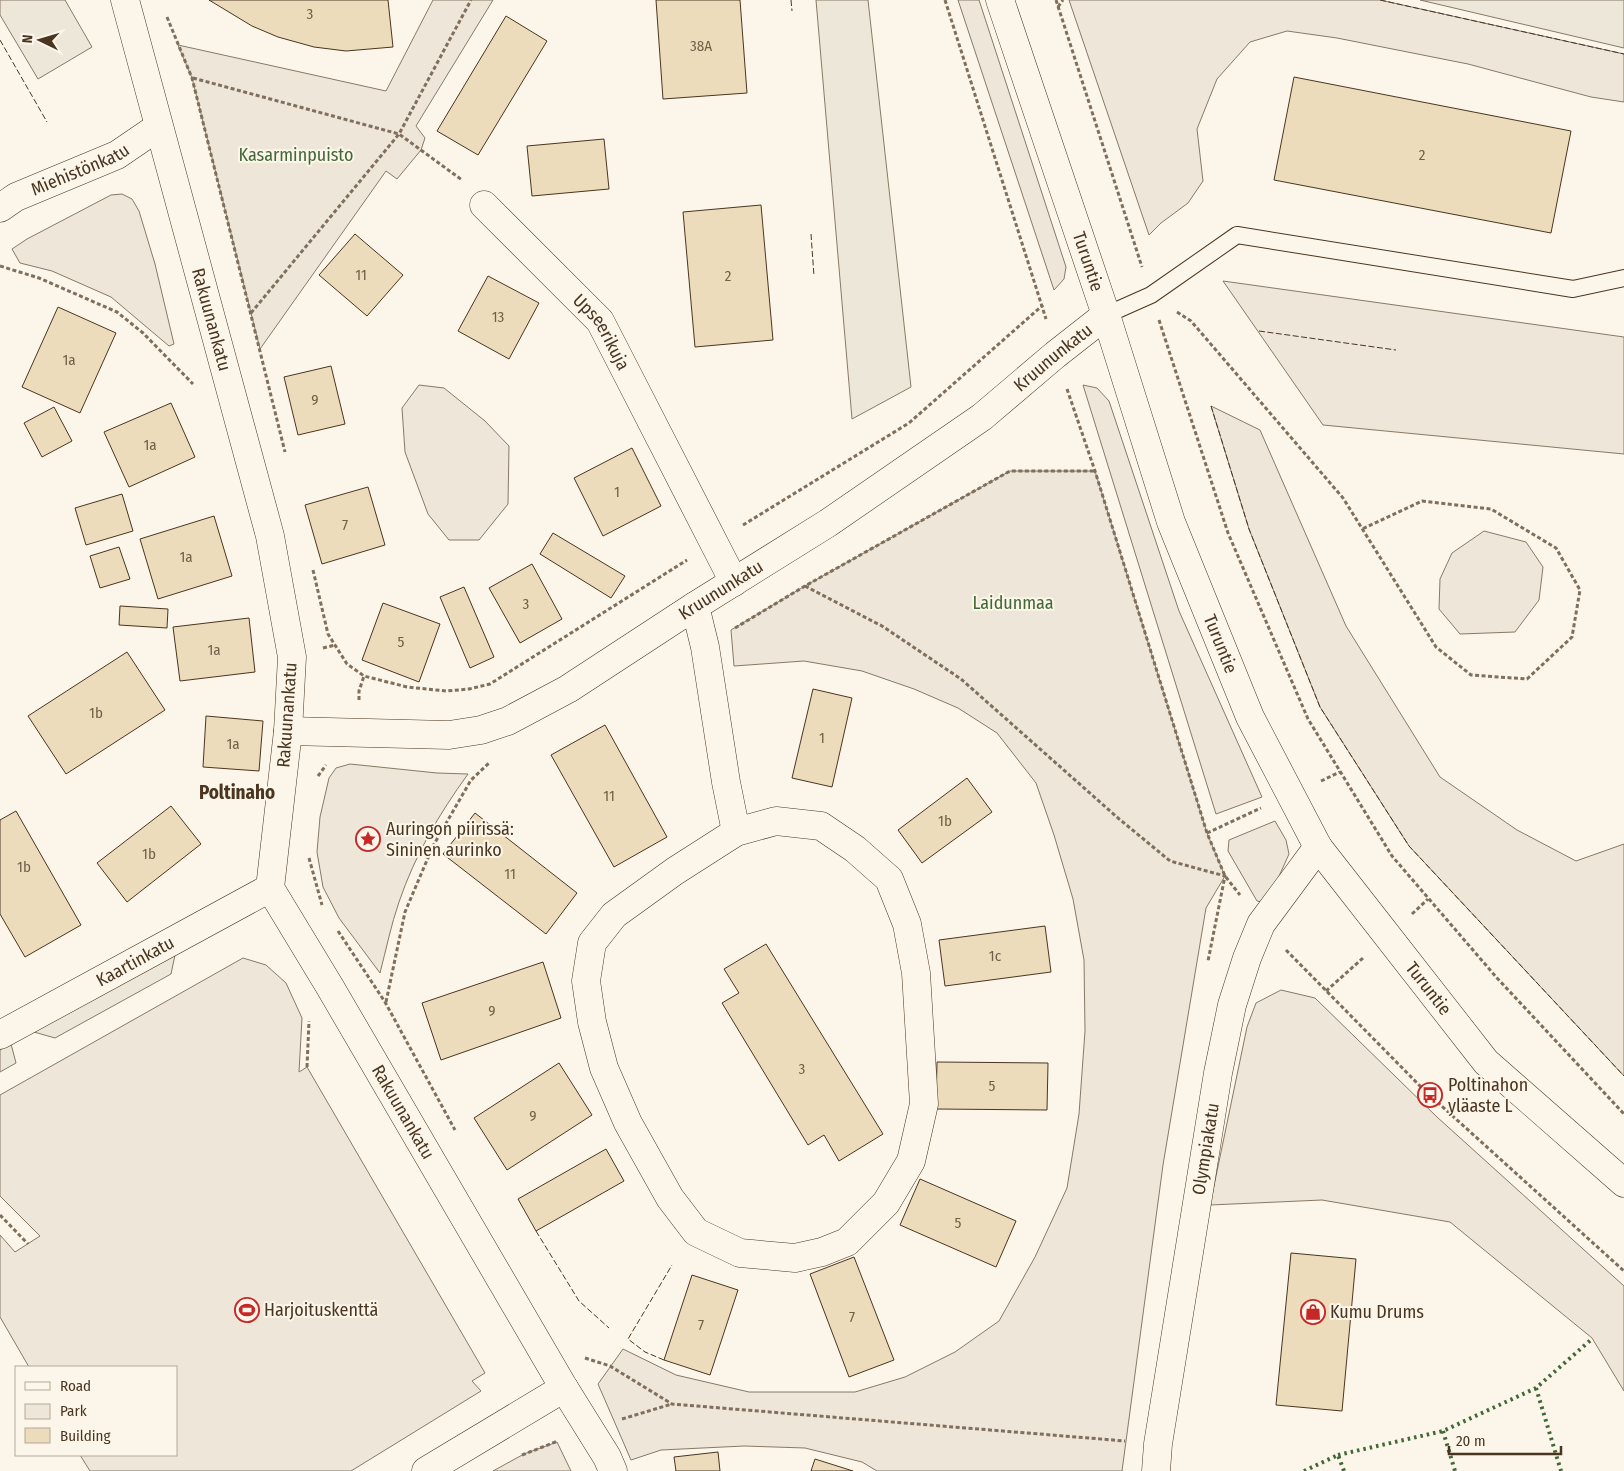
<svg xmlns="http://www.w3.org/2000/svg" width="1624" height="1471" viewBox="0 0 1624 1471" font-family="'Fira Sans Condensed',sans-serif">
  <rect width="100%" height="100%" fill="#fbf6e9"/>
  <g fill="#ede6d9" stroke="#887966">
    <path d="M433 0H493L416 126 425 138 421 150 397 179 386 171 260 349 192 78 178 45 386 91Z"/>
    <path d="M958 0H979L1066 267 1064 279 1054 290Z"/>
    <path d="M1069 0H1380L1624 54V102L1591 97 1468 64 1337 38 1287 31 1250 42 1217 79 1197 129 1203 181 1188 203 1161 223 1149 235Z"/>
    <path d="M122 194 132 199 139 211 155 264 174 344 169 346 111 297 52 271 20 263 12 249 27 239 111 195Z"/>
    <path d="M1223 281 1624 337V454L1323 425Z"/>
    <path d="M419 385 444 388 485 421 509 446 508 504 479 540H449L428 514 405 452 402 408Z"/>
    <path d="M1083 385 1097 388 1109 401 1179 611 1262 797 1216 814Z"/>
    <path d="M1211 406 1260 430 1346 626 1440 777 1517 830 1576 861 1624 844V1076L1409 846 1320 707 1249 529Z"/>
    <path d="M1010 471H1095L1207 833 1225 876 1206 908 1163 1165 1122 1471H877L862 1462 805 1448 744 1446 661 1450 631 1460 598 1384 623 1349 676 1375 749 1392H855L905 1377 955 1352 999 1321 1035 1257 1067 1188 1079 1114 1085 1031 1084 960 1073 899 1054 835 1036 783 997 733 958 708 914 689 862 671 804 661 734 666 731 630 805 586Z"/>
    <path d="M1484 531 1526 542 1543 567 1539 600 1515 632 1460 634 1439 609 1440 579 1452 553Z"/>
    <path d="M350 764 437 773 468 774C439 814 415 855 399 902 391 925 386 950 380 973L339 918 323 887 317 852 320 817 329 778 336 768Z"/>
    <path d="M1275 821 1286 840 1289 854 1267 903 1257 901 1228 851 1229 840Z"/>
    <path d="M243 958 266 965 286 983 302 1018 299 1072 307 1067 485 1373 472 1381 481 1391 351 1471H90L80 1455H176V1367H29L0 1317V1235L15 1252 40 1236 0 1196V1095Z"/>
    <path d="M1281 990 1315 998 1437 1117 1624 1286V1391L1592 1338 1450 1222 1322 1200 1210 1205 1247 1027 1256 1003Z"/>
    <path d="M557 1442 571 1471H493L524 1454Z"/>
  </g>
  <g fill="#ede7d9" stroke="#887966">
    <path d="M0 0H65L92 47 38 79 0 15Z"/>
    <path d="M816 0H868L911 387 852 419Z"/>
    <path d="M1420 0H1624V48Z"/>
    <path d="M175 955 171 974 55 1038 34 1032Z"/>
    <path d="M11 1044 16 1063 0 1072V1050Z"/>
  </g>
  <g fill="#ecdcbc" stroke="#4a3520">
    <path d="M209 0H388L393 47 346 51 314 47 278 37 252 26Z"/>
    <path d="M656 0H740L747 93 663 99Z"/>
    <path d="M506 16 547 41 478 155 437 131Z"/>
    <path d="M1294 77 1571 131 1551 233 1274 180Z"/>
    <path d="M604 139 609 189 532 196 527 146Z"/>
    <path d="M761 205 773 340 695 347 683 212Z"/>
    <path d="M355 234 403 275 367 316 319 275Z"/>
    <path d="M488 276 539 303 509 359 458 331Z"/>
    <path d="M58 307 116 333 80 413 22 387Z"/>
    <path d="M331 366 345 424 298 435 284 377Z"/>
    <path d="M171 403 195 457 129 487 104 432Z"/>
    <path d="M54 407 72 441 42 457 24 423Z"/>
    <path d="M632 448 661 506 603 536 574 478Z"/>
    <path d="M368 487 385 545 322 564 305 505Z"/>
    <path d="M122 494 133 531 86 545 75 508Z"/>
    <path d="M214 516 232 576 158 599 140 539Z"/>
    <path d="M553 533 625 576 611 598 540 554Z"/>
    <path d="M119 547 130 579 100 588 90 556Z"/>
    <path d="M532 564 562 619 520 643 489 588Z"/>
    <path d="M464 587 494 657 470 668 440 597Z"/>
    <path d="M383 603 440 624 419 682 362 660Z"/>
    <path d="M120 606 168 609 167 628 119 625Z"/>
    <path d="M249 618 255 672 180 681 173 627Z"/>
    <path d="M127 652 165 710 66 774 28 716Z"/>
    <path d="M813 689 852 698 832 787 792 778Z"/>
    <path d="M206 716 263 721 259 771 203 767Z"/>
    <path d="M605 725 667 837 614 867 551 755Z"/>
    <path d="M967 778 992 812 922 863 898 830Z"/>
    <path d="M171 806 201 844 127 902 97 863Z"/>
    <path d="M16 811 81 925 25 957 0 914V820Z"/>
    <path d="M475 813 577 893 546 934 443 854Z"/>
    <path d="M1045 926 1051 972 945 986 939 940Z"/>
    <path d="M766 944 883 1134 839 1161 824 1135 808 1145 722 1003 739 993 724 969Z"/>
    <path d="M543 962 561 1018 441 1060 422 1003Z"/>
    <path d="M937 1062 1048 1063 1047 1110 936 1109Z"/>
    <path d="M559 1063 592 1115 507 1170 474 1118Z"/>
    <path d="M606 1149 624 1181 536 1231 518 1199Z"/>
    <path d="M920 1179 1016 1221 996 1267 900 1225Z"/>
    <path d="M1291 1253 1356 1259 1342 1411 1276 1405Z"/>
    <path d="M854 1257 894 1360 849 1377 810 1274Z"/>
    <path d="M692 1275 738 1290 710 1375 664 1360Z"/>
    <path d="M718 1452 720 1471H676L674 1457Z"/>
    <path d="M815 1459 853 1471H811Z"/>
  </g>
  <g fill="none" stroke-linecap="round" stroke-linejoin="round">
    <defs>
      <path id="service" d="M1106 315 1151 295 1237 235 1573 289 1624 278"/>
      <g id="minor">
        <path id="s1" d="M125 0 270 536 292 657 288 731 270 888 330 987 564 1388 426 1471"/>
        <path id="s2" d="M484 205 600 321 734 582"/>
        <path id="s3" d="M0 208 16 197 117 155 158 127"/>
        <path d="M695 606 705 647 726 782 736 832 776 821 821 826 855 849 889 879 907 924 916 973 924 1104 911 1161 886 1203 847 1242 822 1252 795 1258 740 1253 696 1232 670 1198 628 1123 604 1068 592 1022 586 981 592 943 614 915 675 871 736 832"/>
        <path id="s4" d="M288 731 449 735 481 730 508 721 568 689 695 606 828 523 982 417 1055 355 1106 315"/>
        <path id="s5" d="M0 1035 270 888"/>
        <path d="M564 1388 607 1457 613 1471"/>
        <path id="s6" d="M1156 1471 1158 1444 1218 1073 1232 1005 1247 958 1261 924 1318 847"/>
      </g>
      <g id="secondary">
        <path id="s7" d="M1000 0 1106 315 1171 522 1250 717 1318 847 1486 1062 1624 1183"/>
      </g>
    </defs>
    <use href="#service" stroke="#4a3520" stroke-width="18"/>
    <use href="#minor" stroke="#4a3520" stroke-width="29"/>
    <use href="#secondary" stroke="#4a3520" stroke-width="29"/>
    <g stroke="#7f6f5c" stroke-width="3" stroke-dasharray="4 2.5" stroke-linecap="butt">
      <path d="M945 0 1046 319"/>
      <path d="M1056 0 1142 267"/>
      <path d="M1058 7 1063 0"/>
      <path d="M167 17 192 78 285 452"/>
      <path d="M193 78 399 134 462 180"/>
      <path d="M0 266 39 278 117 312 143 333 193 384"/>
      <path d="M1177 312 1191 321 1343 498 1436 647 1471 675 1527 679 1572 637 1580 590 1556 548 1491 509 1422 501 1362 529"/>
      <path d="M251 313 399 134 471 0"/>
      <path d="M1159 320 1228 533 1308 719 1392 856 1497 978 1624 1114"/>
      <path d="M1067 389 1095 471 1207 833 1225 876 1240 895"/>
      <path d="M743 525 909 423 1043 305"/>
      <path d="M313 570 328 634 347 664 364 676 407 687 446 691 469 689 490 684 687 560"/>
      <path d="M805 586 882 626 961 679 1118 818 1170 861 1225 876 1208 961"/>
      <path d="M735 628 805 586 1010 471H1095"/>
      <path d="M323 648 335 645"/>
      <path d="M359 700V691L364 676"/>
      <path d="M318 776 326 765"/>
      <path d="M1321 781 1340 772"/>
      <path d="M1207 833 1261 808"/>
      <path d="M309 858 322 905"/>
      <path d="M1412 914 1428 899"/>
      <path d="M338 931 385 1002 455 1130"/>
      <path d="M1286 950 1425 1091 1624 1271"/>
      <path d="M1326 991 1363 958"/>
      <path d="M386 1002 405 912 433 846 471 780 489 763"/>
      <path d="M307 1067 309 1021"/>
      <path d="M0 1215 28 1244"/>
      <path d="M585 1358 610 1366 672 1404 1125 1441"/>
      <path d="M622 1419 672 1404"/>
      <path d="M522 1455 558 1441"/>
    </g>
    <use href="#service" stroke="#fbf6e9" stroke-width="16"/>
    <use href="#minor" stroke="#fbf6e9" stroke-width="28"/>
    <use href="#secondary" stroke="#fbf6e9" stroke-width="28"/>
    <g stroke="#436837" stroke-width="4" stroke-dasharray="2.5 4" stroke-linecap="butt">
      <path d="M1536 1388 1561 1471"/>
      <path d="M1443 1431 1455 1471"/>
      <path d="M1338 1455 1443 1431 1536 1388 1593 1338"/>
      <path d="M1304 1471 1338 1455 1344 1471"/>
    </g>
    <g stroke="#4a3520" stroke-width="1" stroke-dasharray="6 2.5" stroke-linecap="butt">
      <path d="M791 0 792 11"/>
      <path d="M1380 0 1624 54"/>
      <path d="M0 40 47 122"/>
      <path d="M811 234 814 276"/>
      <path d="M1259 331 1396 350"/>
      <path d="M1211 406 1249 529 1320 707 1409 846 1624 1076"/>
      <path d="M536 1231 579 1301 609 1328"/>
      <path d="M664 1360 645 1352 628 1339 672 1265"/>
    </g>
  </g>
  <defs>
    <symbol id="sight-ring" viewBox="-11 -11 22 22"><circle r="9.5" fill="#fbf6e9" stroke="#c62828" stroke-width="1.5"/><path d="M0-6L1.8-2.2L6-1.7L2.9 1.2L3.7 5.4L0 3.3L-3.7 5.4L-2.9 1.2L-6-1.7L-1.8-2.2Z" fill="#c62828"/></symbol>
    <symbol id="bus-ring" viewBox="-11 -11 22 22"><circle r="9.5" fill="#fbf6e9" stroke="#c62828" stroke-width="1.5"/><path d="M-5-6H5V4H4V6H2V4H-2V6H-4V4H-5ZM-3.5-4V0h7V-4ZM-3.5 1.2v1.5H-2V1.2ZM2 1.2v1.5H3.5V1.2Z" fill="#c62828"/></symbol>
    <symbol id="stadium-ring" viewBox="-11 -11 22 22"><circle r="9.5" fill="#fbf6e9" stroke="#c62828" stroke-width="1.5"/><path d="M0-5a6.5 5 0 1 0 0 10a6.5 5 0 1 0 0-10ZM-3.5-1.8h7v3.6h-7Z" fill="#c62828"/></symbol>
    <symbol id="shop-ring" viewBox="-11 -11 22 22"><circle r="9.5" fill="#fbf6e9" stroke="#c62828" stroke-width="1.5"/><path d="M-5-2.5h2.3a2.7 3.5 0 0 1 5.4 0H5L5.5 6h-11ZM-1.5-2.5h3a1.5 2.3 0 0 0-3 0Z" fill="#c62828"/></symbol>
  </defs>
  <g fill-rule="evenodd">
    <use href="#sight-ring" x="354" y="825" width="28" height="28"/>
    <use href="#bus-ring" x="1416" y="1081" width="28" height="28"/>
    <use href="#stadium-ring" x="233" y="1296" width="28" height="28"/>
    <use href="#shop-ring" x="1299" y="1298" width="28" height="28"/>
  </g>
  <g text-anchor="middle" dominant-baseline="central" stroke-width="4" stroke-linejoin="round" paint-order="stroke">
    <g font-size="15" fill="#725f47">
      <text x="310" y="14">3</text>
      <text x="701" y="46">38A</text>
      <text x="1422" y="155">2</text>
      <text x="361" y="275">11</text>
      <text x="728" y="276">2</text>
      <text x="498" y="317">13</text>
      <text x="69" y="360">1a</text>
      <text x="315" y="400">9</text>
      <text x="150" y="445">1a</text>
      <text x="617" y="492">1</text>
      <text x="345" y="525">7</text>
      <text x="186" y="557">1a</text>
      <text x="526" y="604">3</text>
      <text x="401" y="642">5</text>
      <text x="214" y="650">1a</text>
      <text x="96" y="713">1b</text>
      <text x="822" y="738">1</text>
      <text x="233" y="744">1a</text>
      <text x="609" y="796">11</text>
      <text x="945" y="821">1b</text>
      <text x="149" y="854">1b</text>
      <text x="24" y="867">1b</text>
      <text x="510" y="874">11</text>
      <text x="995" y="956">1c</text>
      <text x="492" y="1011">9</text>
      <text x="802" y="1069">3</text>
      <text x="992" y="1086">5</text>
      <text x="533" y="1116">9</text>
      <text x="958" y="1223">5</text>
      <text x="852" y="1317">7</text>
      <text x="701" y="1325">7</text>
    </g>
    <g font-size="18" fill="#436837" stroke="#fbf6e9">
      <text x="296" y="155">Kasarminpuisto</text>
      <text x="1013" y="603">Laidunmaa</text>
    </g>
    <g font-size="18" fill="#4a3520" stroke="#fbf6e9">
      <text stroke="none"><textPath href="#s3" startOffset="89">Miehistönkatu</textPath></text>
      <text stroke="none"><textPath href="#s7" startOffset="276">Turuntie</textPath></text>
      <text stroke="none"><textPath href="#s1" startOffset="331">Rakuunankatu</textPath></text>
      <text stroke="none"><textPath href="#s2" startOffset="174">Upseerikuja</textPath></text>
      <text stroke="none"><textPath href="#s4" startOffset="878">Kruununkatu</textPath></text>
      <text stroke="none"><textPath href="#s4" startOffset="472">Kruununkatu</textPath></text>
      <text stroke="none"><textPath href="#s7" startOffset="681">Turuntie</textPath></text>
      <text transform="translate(287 715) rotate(-86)">Rakuunankatu</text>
      <text stroke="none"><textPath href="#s5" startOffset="154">Kaartinkatu</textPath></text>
      <text stroke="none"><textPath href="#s7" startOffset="1086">Turuntie</textPath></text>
      <text stroke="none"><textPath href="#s1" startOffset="1171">Rakuunankatu</textPath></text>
      <text stroke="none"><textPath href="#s6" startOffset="326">Olympiakatu</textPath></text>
    </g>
    <g font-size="18" fill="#4a3520" stroke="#fbf6e9" text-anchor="start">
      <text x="386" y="829">Auringon piirissä:<tspan x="386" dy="21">Sininen aurinko</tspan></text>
      <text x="1448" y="1085">Poltinahon<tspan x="1448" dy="21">yläaste L</tspan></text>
      <text x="264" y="1310">Harjoituskenttä</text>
      <text x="1330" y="1312">Kumu Drums</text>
    </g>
    <g font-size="19" font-weight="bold" fill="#4a3520" stroke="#fbf6e9">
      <text x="237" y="792">Poltinaho</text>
    </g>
  </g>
  <rect x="15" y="1366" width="162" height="90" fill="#fbf6e9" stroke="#b4a999"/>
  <rect x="25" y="1382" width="25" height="8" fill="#fbf6e9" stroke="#b4a999"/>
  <text x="60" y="1391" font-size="15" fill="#4a3520">Road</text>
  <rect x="25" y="1404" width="25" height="15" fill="#ede6d9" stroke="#b4a999"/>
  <text x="60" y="1416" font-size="15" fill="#4a3520">Park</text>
  <rect x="25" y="1428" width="25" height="15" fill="#ecdcbc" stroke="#b4a999"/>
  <text x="60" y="1441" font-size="15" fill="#4a3520">Building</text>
  <g transform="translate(40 40) rotate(275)" stroke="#fbf6e9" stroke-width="4" paint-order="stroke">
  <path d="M0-4L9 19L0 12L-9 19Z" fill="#4a3520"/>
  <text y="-8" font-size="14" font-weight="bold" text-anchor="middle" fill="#4a3520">N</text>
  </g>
  <path d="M1449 1446v8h112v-8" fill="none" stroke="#4a3520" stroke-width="2.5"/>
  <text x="1456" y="1446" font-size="15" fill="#4a3520" stroke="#fbf6e9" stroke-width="4" paint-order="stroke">20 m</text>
</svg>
